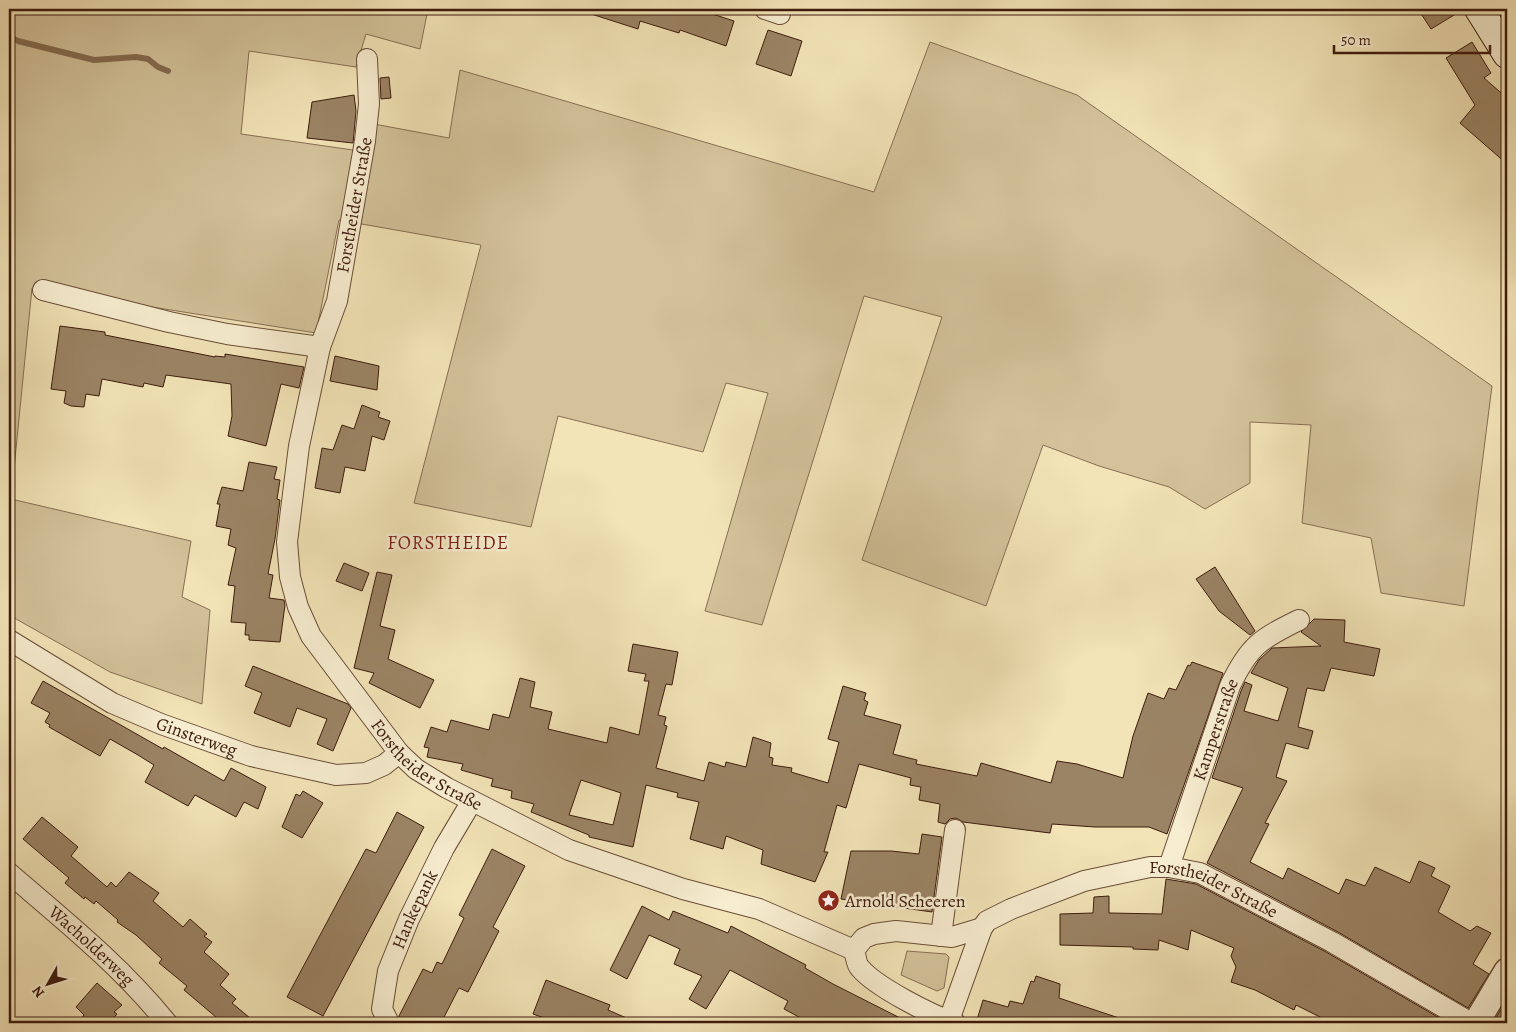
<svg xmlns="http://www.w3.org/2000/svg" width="1516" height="1032" viewBox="0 0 1516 1032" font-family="Alegreya,serif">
  <rect width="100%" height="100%" fill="#f2e4b7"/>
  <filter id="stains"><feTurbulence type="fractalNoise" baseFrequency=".004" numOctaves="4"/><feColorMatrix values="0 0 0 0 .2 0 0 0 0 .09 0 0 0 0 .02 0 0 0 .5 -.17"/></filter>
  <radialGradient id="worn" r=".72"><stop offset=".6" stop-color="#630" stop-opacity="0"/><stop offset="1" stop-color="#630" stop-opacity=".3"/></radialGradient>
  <g fill="#d3c29a" stroke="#886e54">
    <path d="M9 9H428L420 49 366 34 356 67 249 51 241 134 353 150H374V124L449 138 460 70 874 192 930 42 1077 95 1492 386 1464 606 1381 593 1371 538 1302 523 1311 425 1250 422V483L1205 509 1169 487 1099 466 1043 445 986 606 862 560 942 317 864 296 762 625 705 611 768 393 726 383 703 452 558 416 531 527 414 503 481 245 339 220 316 333 32 288 11 499 191 541 182 597 210 610 202 704 110 672 9 615Z"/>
    <path d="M907 951 946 954 949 957 944 988 937 991 901 975Z"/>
  </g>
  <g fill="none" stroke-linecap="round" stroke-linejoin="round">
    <path stroke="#846b50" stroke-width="6" d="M9 36 18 41 94 60 136 57 148 59 158 67 168 71"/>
  </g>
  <g fill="#9b8465" stroke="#3d1b0d" fill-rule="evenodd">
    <path d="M585 9H697L734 21 726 46 680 30 679 33 640 21 638 29 585 12Z"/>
    <path d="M1418 9H1464L1431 29Z"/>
    <path d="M768 30 802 41 791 76 756 64Z"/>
    <path d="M1472 42 1491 73 1484 78 1507 98V164L1460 123 1475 105 1446 58Z"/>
    <path d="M389 77 391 98 381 99 380 78Z"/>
    <path d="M354 95 356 111 353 143 307 138 312 102Z"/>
    <path d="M60 326 105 332V335L215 357V356L225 357V354L304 367 299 388 281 384 266 446 228 436 232 416 231 384 166 375 163 387 144 383 143 387 102 379 99 396 86 394 84 407 71 406 64 403 66 391 51 389Z"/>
    <path d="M335 356 379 366 377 390 330 381Z"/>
    <path d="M362 405 380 412 378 417 390 421 384 440 372 436 365 471 345 467 340 493 315 488 322 448 333 450 342 425 354 429Z"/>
    <path d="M249 462 277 467 274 479 280 480 277 499 280 500 275 539 268 574 273 575 269 598 284 600 285 605 280 642 249 640V635H245L246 623 231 622 235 586 228 585 236 548 228 545 231 529 216 526 220 504H217L222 487 243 491Z"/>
    <path d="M344 563 369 573 362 591 336 581Z"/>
    <path d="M1215 567 1255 631 1250 635 1219 611 1196 579Z"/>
    <path d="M377 572 392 575 380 626 395 630 388 659 434 680 420 708 369 683 374 673 354 668Z"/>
    <path d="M1314 619 1345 620 1344 642 1380 649 1374 676 1331 668 1324 691 1307 688 1298 727 1313 731 1308 749 1286 743 1276 777 1287 781 1265 823 1269 824 1250 862 1283 879 1288 868 1339 894 1346 879 1365 886 1375 867 1410 883 1419 861 1435 868 1431 876 1450 886 1438 912 1470 931 1477 926 1491 933 1473 964 1489 974 1468 1008 1338 932 1207 863 1243 788 1212 778 1241 691 1245 682 1252 685 1244 711 1278 721 1288 688 1251 673 1259 660 1272 648 1321 646 1301 632Z"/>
    <path d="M633 644 678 652 672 685 666 684 658 715 666 717 664 725 667 726 656 768 704 781 709 762 725 767 726 762 746 767 753 737 771 743 769 757 773 758 772 765 792 768 791 772 828 783 839 742 828 739 843 686 866 693 864 700 868 702 864 715 901 725 893 754 917 760 916 764 977 776 981 763 1051 783 1057 761 1077 764 1123 778 1133 736 1148 693 1164 699 1169 688 1176 690 1188 665 1190 666 1192 662 1223 673 1167 834 1149 827H1095L1052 824 1050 833 963 822 956 818 950 819 945 824 938 822 940 804 919 800 921 787 910 785 911 778 859 764 846 808 837 805 824 852H828L815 882 761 864 763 850 726 836 723 849 690 839 699 802 677 797 678 793 646 785 633 847 589 837V835L531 812 534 804 511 798 512 791 491 786 493 779 461 770 463 764 427 757 429 748 424 747 431 727 447 732 451 720 489 730 493 714 509 718 520 678 535 682 530 707 552 712 548 729 607 743 610 727 639 735 649 681H644L646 674 628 671ZM581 780 621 793 613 825 569 815Z"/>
    <path d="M253 666 348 704 351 708 333 751 317 744 327 719 297 708 290 727 254 713 262 693 245 686Z"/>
    <path d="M43 681 163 749 164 747 224 781 231 768 266 787 258 809 244 802 236 817 195 795 188 806 145 782 154 765 138 755 110 739 100 756 49 727 50 725 45 722 50 713 31 703Z"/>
    <path d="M303 791 323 803 302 838 282 827 296 794 300 796Z"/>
    <path d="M397 812 424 827 323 1016 287 997 366 849 376 853Z"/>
    <path d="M42 817 78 847 71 856 107 887 111 882 116 887 129 872 159 893 153 901 183 927 190 919 207 934 204 936 212 942 204 952 229 974 220 985 236 999 232 1003 256 1023H223L184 990 187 986 159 963 162 959 136 935 117 922 118 920 96 901 94 904 85 897 84 899 65 883 69 878 23 839Z"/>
    <path d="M922 834 942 837 932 912 841 899 851 851H891L919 854Z"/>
    <path d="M492 849 525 866 493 927 499 931 468 992 459 988 441 1023H401L399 1016 423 969 432 973 437 962 442 964 464 918 459 915Z"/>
    <path d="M1166 879 1196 884 1326 952 1448 1023H1332L1296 1005 1294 1010 1255 990 1231 982 1236 967 1231 956 1234 948 1191 930 1188 950 1159 940 1158 950 1133 949V947L1060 945V914L1093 913 1094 897 1109 896V913L1162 914Z"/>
    <path d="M642 906 669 920 673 911 728 933 731 926 806 965 805 968 833 984 910 1023H810L784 1009 788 1001 730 970 706 1009 689 999 702 976 674 964 680 949 649 935 627 979 610 970Z"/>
    <path d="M1036 976 1060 984 1059 998 1125 1020V1023H976L983 1000 1008 1007 1010 1001 1023 1004 1031 981 1034 982Z"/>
    <path d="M546 980 610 1005 608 1010 638 1023H558L533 1014Z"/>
    <path d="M97 983 122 1005 114 1012 117 1014 109 1023H77L84 1015 76 1007Z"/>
    <path d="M1507 999V1023H1493Z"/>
  </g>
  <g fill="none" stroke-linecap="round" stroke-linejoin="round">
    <defs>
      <g id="minor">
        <path d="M765 9 780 14"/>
        <path id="s1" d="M367 59 369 104 365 141 337 301 320 347 299 446 287 542 290 577 298 607 311 636 399 753 416 769 447 788 569 850 683 889 759 909 854 950"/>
        <path d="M43 290 169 322 227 334 320 347"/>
        <path id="s2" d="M9 640 112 703 161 724 251 756 336 775 366 773 384 765 399 753"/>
        <path id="s3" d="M1169 867 1230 686C1249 646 1260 639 1299 620"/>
        <path id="s4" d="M9 873C65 921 121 966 167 1023"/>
        <path d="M941 936 955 830"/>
        <path id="s5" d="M389 1023 382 1009 388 971 409 919 444 848 472 801"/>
        <path id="s6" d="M948 1023 982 928 987 921 1011 909 1084 881 1150 867H1169L1200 873 1332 942 1471 1023"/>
        <path d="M955 1023C931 1015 876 987 860 968 856 964 856 956 854 950L864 938 874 934 896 931 952 937 982 928"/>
      </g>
      <path id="tertiary" d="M1476 1023 1507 971"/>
      <path id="secondary" d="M1479 9 1507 54"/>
    </defs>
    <use href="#minor" stroke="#6a4d38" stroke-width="22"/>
    <use href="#tertiary" stroke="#6a4d38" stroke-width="28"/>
    <use href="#secondary" stroke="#3d1b0d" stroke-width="30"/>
    <use href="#minor" stroke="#f7edd0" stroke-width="20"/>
    <use href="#tertiary" stroke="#f7edd0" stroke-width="25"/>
    <use href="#secondary" stroke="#f7edd0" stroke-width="28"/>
  </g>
  <defs>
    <symbol id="sight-disc" viewBox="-11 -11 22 22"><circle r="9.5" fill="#8f2418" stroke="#f7edd0"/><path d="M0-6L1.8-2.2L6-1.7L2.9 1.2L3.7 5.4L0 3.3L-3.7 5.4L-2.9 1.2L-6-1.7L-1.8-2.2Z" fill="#fff"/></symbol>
  </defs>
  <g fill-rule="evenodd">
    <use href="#sight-disc" x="816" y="888" width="25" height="25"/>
  </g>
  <g text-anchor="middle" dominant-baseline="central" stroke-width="5" stroke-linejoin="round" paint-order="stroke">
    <g font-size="18" fill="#3d1b0d" stroke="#f7edd0">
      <text transform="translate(354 205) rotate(-80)">Forstheider Straße</text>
      <text stroke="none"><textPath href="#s3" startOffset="145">Kamperstraße</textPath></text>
      <text stroke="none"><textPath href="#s2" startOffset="212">Ginsterweg</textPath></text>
      <text stroke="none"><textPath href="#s1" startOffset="765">Forstheider Straße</textPath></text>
      <text stroke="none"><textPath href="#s6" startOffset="350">Forstheider Straße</textPath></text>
      <text stroke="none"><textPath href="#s5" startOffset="121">Hankepank</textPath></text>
      <text stroke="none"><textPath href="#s4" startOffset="110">Wacholderweg</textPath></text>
    </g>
    <g font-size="18" fill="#3d1b0d" stroke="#f7edd0" text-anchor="start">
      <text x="845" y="901">Arnold Scheeren</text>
    </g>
    <g font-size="19" letter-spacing="1" fill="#7a1f14" stroke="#f7edd0">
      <text x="448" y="543">FORSTHEIDE</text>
    </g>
  </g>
  <rect width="1516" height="1032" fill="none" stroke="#f2e4b7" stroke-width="30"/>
  <rect x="10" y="10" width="1496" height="1012" fill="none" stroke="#3d1b0d" stroke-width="2.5"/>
  <rect x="15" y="15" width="1486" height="1002" fill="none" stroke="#3d1b0d"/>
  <g transform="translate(48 984) rotate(231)" stroke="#f7edd0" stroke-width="4" paint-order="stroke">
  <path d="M0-4L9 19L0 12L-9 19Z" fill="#3d1b0d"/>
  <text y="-8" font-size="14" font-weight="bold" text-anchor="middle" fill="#3d1b0d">N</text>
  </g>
  <path d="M1334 45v8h156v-8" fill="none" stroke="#3d1b0d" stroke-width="2.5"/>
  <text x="1341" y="45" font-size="15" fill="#3d1b0d" stroke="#f7edd0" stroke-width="4" paint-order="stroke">50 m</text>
  <rect width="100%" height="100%" filter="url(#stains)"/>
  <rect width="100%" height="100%" fill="url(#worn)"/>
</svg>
